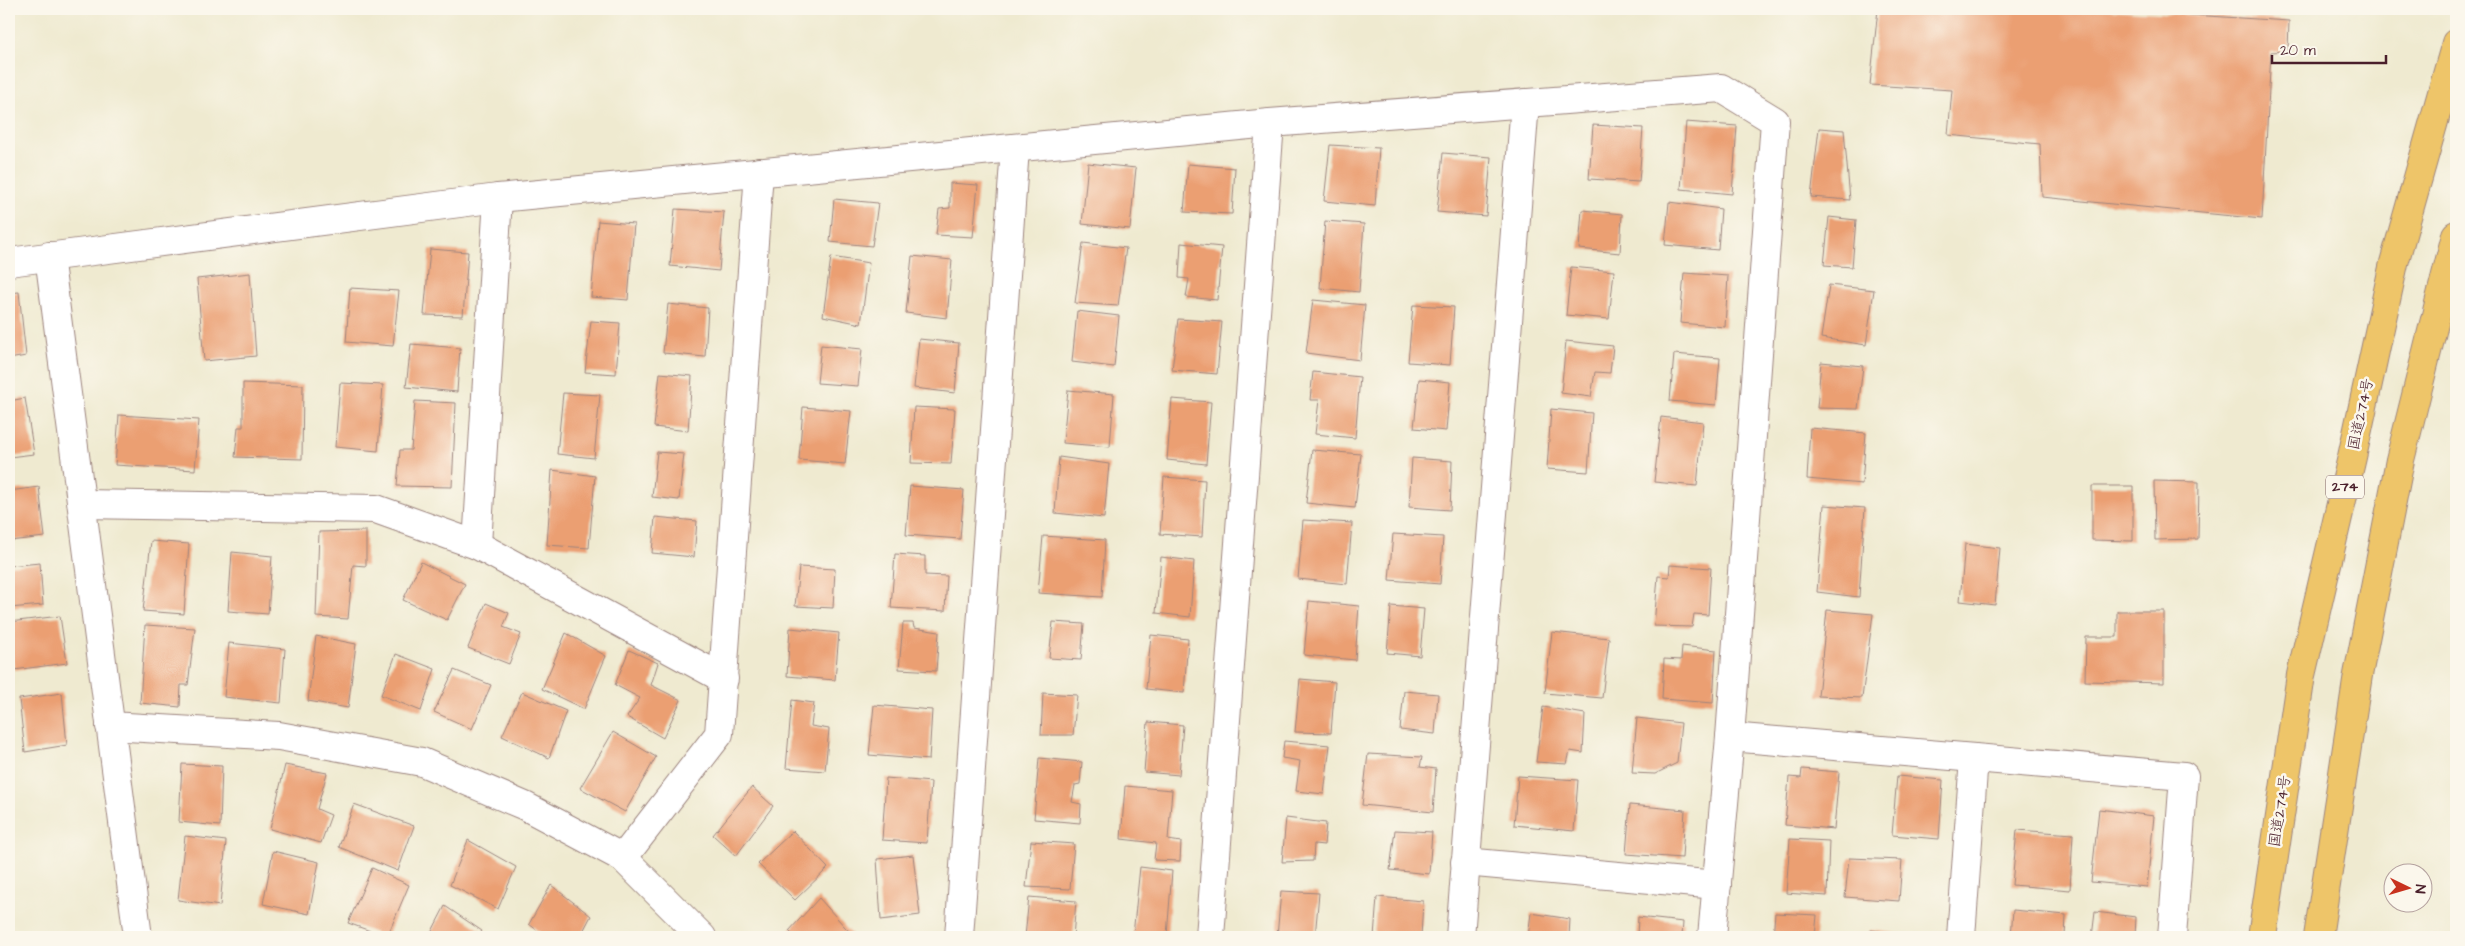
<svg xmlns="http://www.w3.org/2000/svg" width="2465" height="946" viewBox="0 0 2465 946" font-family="'Architects Daughter','Klee One',sans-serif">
  <rect width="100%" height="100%" fill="#fbf7ec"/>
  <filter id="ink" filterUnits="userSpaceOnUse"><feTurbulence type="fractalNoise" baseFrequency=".02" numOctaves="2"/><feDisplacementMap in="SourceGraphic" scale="10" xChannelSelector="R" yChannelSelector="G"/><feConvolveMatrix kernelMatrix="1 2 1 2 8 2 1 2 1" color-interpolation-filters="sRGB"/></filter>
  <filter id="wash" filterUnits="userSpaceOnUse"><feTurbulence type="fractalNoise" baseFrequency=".0096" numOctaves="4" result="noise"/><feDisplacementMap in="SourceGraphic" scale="20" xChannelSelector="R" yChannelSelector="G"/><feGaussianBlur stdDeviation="1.12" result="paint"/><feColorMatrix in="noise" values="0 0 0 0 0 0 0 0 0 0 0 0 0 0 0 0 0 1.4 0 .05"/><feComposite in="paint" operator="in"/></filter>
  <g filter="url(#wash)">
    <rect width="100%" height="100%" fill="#efead0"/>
    <g id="blocks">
      <g fill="#eb9f72">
        <path d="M1878 9H2094L2289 21 2288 51 2271 52 2262 219 2042 197 2040 144 1948 135 1952 90 1870 85Z"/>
        <path d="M1686 122 1737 126 1732 194 1681 189Z"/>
        <path d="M1593 125 1643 128 1639 182 1589 179Z"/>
        <path d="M1819 128 1844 130 1850 200 1811 197Z"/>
        <path d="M1330 145 1379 148 1375 206 1324 201Z"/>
        <path d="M1443 153 1491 157 1486 216 1437 212Z"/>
        <path d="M1088 163 1136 168 1130 229 1082 224Z"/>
        <path d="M1188 164 1235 168 1232 214 1184 212Z"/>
        <path d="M950 183 978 185 973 237 936 235 939 209 950 208Z"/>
        <path d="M834 199 878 203 872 246 830 242Z"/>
        <path d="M1669 202 1721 209 1718 250 1665 245Z"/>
        <path d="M675 209 724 212 719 271 670 266Z"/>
        <path d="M1582 210 1622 214 1620 253 1579 249Z"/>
        <path d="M1829 217 1856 220 1852 267 1824 265Z"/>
        <path d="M598 221 634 224 628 300 591 297Z"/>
        <path d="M1325 221 1364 224 1359 292 1320 288Z"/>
        <path d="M1083 243 1126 248 1118 306 1075 303Z"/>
        <path d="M1181 243 1222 247 1217 300 1186 297 1189 279 1179 278Z"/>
        <path d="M430 249 468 252 463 316 424 315Z"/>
        <path d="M912 256 952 260 947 318 906 313Z"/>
        <path d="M831 257 869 263 861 324 823 316Z"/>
        <path d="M1571 267 1614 271 1609 319 1566 315Z"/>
        <path d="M250 273 256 356 204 361 197 279Z"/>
        <path d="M1684 273 1728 276 1725 327 1680 323Z"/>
        <path d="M1829 285 1874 290 1866 345 1821 338Z"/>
        <path d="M350 288 399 291 393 346 346 342Z"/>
        <path d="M19 292 26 356 9 359V293Z"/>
        <path d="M1313 300 1365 305 1360 360 1306 353Z"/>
        <path d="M668 304 708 308 705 357 663 353Z"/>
        <path d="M1413 305 1454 307 1450 365 1408 362Z"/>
        <path d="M1077 311 1119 316 1114 367 1072 362Z"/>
        <path d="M1178 319 1222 322 1217 374 1172 370Z"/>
        <path d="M591 321 620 323 616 374 585 372Z"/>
        <path d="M919 339 959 343 955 393 914 388Z"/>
        <path d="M1566 341 1613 346 1610 373 1595 372 1591 397 1561 393Z"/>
        <path d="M411 344 460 348 457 392 406 387Z"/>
        <path d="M821 345 862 349 858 386 817 383Z"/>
        <path d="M1674 354 1720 358 1716 405 1670 401Z"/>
        <path d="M1821 362 1863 366 1858 409 1817 408Z"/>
        <path d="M1313 372 1360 377 1355 438 1315 434 1319 400H1310Z"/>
        <path d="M660 373 692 376 688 431 654 427Z"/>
        <path d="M1419 379 1450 382 1446 431 1414 428Z"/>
        <path d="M243 383 303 385 302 459 235 457 238 427H243Z"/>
        <path d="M340 383 383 385 378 451 335 447Z"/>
        <path d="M1068 390 1114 394 1110 447 1063 443Z"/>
        <path d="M563 393 600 395 594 458 557 454Z"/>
        <path d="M25 398 34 454 9 457V401Z"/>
        <path d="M1172 399 1211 402 1206 464 1167 460Z"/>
        <path d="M415 401 456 403 452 487 397 486 400 450H411Z"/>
        <path d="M803 407 851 411 845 464 799 460Z"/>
        <path d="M914 407 955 409 951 464 911 463Z"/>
        <path d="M1551 409 1592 413 1588 472 1547 469Z"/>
        <path d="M119 415 199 420 195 470 115 465Z"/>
        <path d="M1661 417 1703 422 1697 486 1654 482Z"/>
        <path d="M1810 428 1866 433 1862 484 1807 479Z"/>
        <path d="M1312 450 1361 454 1355 508 1306 503Z"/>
        <path d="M657 452 684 454 679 500 652 497Z"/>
        <path d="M1059 457 1109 464 1104 518 1055 513Z"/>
        <path d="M1412 458 1452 461 1450 510 1409 507Z"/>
        <path d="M552 470 595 476 589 548 547 545Z"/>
        <path d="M1164 477 1205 480 1202 537 1160 534Z"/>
        <path d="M2154 481 2199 482 2198 539 2155 540Z"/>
        <path d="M910 486 964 490 960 539 906 535Z"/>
        <path d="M2092 486H2133V541L2092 540Z"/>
        <path d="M39 487 45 537 9 541V491Z"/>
        <path d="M1824 505 1865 508 1859 597 1817 592Z"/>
        <path d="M655 517 697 521 694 557 652 553Z"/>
        <path d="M1303 520 1352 523 1347 584 1298 579Z"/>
        <path d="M366 531V566L353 565 348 619 316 617 319 532Z"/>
        <path d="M1393 534 1443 537 1440 584 1389 580Z"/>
        <path d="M1043 536 1105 540 1102 597 1038 593Z"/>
        <path d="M151 541 189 544 184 614 143 611Z"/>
        <path d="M1965 544 2000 548 1995 605 1960 601Z"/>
        <path d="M232 552 272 556 268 614 228 611Z"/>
        <path d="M895 554 925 556V575L947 576 945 611 891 608Z"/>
        <path d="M1161 557 1194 561 1190 617 1156 613Z"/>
        <path d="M421 562 465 584 447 620 403 600Z"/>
        <path d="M40 563 43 605 9 608V566Z"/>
        <path d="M1670 565 1711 568 1708 615 1694 614 1692 627 1654 626 1658 576 1669 577Z"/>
        <path d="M799 567 835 569 833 608 795 606Z"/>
        <path d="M1309 601 1359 606 1355 660 1304 655Z"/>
        <path d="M486 603 509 613 503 627 521 634 509 664 468 648Z"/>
        <path d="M1391 606 1424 609 1420 656 1387 653Z"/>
        <path d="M1827 610 1873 614 1862 698 1818 696Z"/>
        <path d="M2117 611H2164V683L2085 681 2086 637H2117Z"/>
        <path d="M60 616 67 663 14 670 9 622Z"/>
        <path d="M1053 622 1084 624 1081 660 1049 658Z"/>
        <path d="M903 623H913L914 628 939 632 936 671 899 669Z"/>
        <path d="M145 625 195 628 188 685H181L180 707 140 703Z"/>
        <path d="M790 628 839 633 835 680 787 676Z"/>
        <path d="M1552 632 1609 638 1602 698 1545 693Z"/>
        <path d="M566 633 606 656 584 709 542 689Z"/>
        <path d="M1151 635 1188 639 1184 693 1146 689Z"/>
        <path d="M316 636 356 644 348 708 308 701Z"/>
        <path d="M229 643 285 649 281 703 224 697Z"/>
        <path d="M1682 646 1716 650 1713 703 1662 699 1664 659 1681 660Z"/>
        <path d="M629 650 658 663 651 685 681 700 663 738 627 717 640 698 615 685Z"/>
        <path d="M396 654 435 669 421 711 381 695Z"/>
        <path d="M454 670 491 685 472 729 434 712Z"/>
        <path d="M1300 679 1335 682 1331 733 1295 732Z"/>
        <path d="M1404 691 1438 694 1435 734 1400 730Z"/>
        <path d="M522 692 566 711 549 758 502 736Z"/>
        <path d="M62 693 67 745 25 752 19 699Z"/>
        <path d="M1043 693 1077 695 1073 735H1041Z"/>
        <path d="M792 700 814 703 811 726 829 729 825 771 786 768Z"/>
        <path d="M874 705 932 710 929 760 869 755Z"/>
        <path d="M1543 707 1585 714 1583 753 1570 751 1567 764 1536 762Z"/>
        <path d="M1637 718 1681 723 1677 763 1655 774 1632 773Z"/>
        <path d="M1148 722 1183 725 1179 775 1144 772Z"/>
        <path d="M613 732 656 757 625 812 580 788Z"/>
        <path d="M1284 741 1330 745 1324 794 1296 791 1300 761 1282 758Z"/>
        <path d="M1368 754 1422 757 1420 767 1436 769 1433 812 1362 805Z"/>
        <path d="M1039 758 1082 762 1080 784 1075 785 1072 802 1081 804 1080 823 1034 819Z"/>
        <path d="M182 764 222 766 220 826 179 822Z"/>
        <path d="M285 765 327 773 317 809 331 815 321 843 270 829Z"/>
        <path d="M1802 769 1839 772 1834 829 1785 825 1789 777 1801 778Z"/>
        <path d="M1518 776 1578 780 1574 831 1514 825Z"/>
        <path d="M1897 776 1943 780 1939 839 1892 835Z"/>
        <path d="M886 778 931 782 927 843 882 840Z"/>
        <path d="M1125 786 1172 790 1168 840 1181 842 1180 861 1154 860 1156 843 1121 839Z"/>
        <path d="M752 787 773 806 736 856 713 835Z"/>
        <path d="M354 804 414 826 398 871 339 847Z"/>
        <path d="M1630 805 1685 810 1682 858 1626 854Z"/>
        <path d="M2099 809 2154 816 2147 887 2091 882Z"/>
        <path d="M1286 818 1326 823 1324 845 1314 844 1313 861 1282 862Z"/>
        <path d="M1395 830 1432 832 1429 874 1390 870Z"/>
        <path d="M2017 830 2073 834 2070 890 2012 885Z"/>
        <path d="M793 831 828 868 795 900 758 864Z"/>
        <path d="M185 836 226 841 220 906 178 900Z"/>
        <path d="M1790 839 1829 841 1827 896 1786 893Z"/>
        <path d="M468 840 516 867 498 909 450 885Z"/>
        <path d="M1031 841 1074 844 1070 889 1026 887Z"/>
        <path d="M273 851 319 862 309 914 263 904Z"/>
        <path d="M913 855 920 915 881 920 877 859Z"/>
        <path d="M1849 858 1902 860 1899 901 1845 897Z"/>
        <path d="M1140 867 1172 871 1167 936 1133 935Z"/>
        <path d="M372 868 409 885 387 937 348 923Z"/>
        <path d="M551 885 591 916 580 937H546L529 924Z"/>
        <path d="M1281 891 1319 893 1315 937H1277Z"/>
        <path d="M1029 897 1076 901 1073 937H1025Z"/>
        <path d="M1377 897 1423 901 1421 937H1374Z"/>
        <path d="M819 898 854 937H795L789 931Z"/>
        <path d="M445 906 482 931 478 937H429Z"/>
        <path d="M2013 910 2066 915 2065 937H2011Z"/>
        <path d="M2095 912 2136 917 2135 937H2092Z"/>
        <path d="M1531 913 1570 919 1569 937H1528Z"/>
        <path d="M1775 913 1817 915 1815 937H1773Z"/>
        <path d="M1638 917 1683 922 1682 937H1637Z"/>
        <path d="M1870 930 1909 935V937H1870Z"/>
      </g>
    </g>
  </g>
  <g filter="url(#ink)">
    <use href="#blocks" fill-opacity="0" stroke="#9c847e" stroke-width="1"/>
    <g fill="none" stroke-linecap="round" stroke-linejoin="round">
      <defs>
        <g id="minor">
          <path d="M49 256 138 937"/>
          <path d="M9 262 498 198 1270 123 1721 88 1775 121 1730 737 1712 937"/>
          <path d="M82 504 376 509 477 545 724 679"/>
          <path d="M477 545 498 198"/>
          <path d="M110 726 279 736 422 762 525 806 623 858 702 937"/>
          <path d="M1730 737 2184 776 2172 937"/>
          <path d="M623 858 719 734 759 172"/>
          <path d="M1465 862 1717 885"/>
          <path d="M959 937 1015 148"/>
          <path d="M1210 937 1270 123"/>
          <path d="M1460 937 1525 103"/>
          <path d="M1961 937 1974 758"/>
        </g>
        <g id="trunk">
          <path d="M2262 937 2301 675 2352 457 2394 263 2456 43"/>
          <path d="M2318 937 2358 675 2400 460 2456 235"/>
        </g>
      </defs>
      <use href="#minor" stroke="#9c847e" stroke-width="30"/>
      <use href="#trunk" stroke="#9c847e" stroke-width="30"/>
      <use href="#minor" stroke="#fff" stroke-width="28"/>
      <use href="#trunk" stroke="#eec569" stroke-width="28"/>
    </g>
  </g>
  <g text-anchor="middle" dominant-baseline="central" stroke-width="5" stroke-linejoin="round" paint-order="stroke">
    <rect fill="#fbf7ec" stroke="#7f6065" stroke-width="1" x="2326" y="475.5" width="38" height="23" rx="4"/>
    <g font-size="14" font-weight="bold" fill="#4a1f2b">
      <text x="2345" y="487">274</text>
    </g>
    <g font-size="15" fill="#4a1f2b" stroke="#fbf7ec">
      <text transform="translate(2361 414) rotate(-78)">国道274号</text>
      <text transform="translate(2280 811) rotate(-81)">国道274号</text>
    </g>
  </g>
  <rect width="2465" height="946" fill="none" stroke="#fbf7ec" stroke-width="30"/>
  <g transform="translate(2408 888) rotate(95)"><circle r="24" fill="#fbf7ec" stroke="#b4a19f"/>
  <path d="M0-4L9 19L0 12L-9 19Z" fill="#c8321e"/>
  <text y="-8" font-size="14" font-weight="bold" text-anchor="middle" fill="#4a1f2b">N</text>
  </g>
  <path d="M2272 55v8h114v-8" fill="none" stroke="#4a1f2b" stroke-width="2.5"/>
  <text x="2280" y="55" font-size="15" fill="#4a1f2b" stroke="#fbf7ec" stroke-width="4" paint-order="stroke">20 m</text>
</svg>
